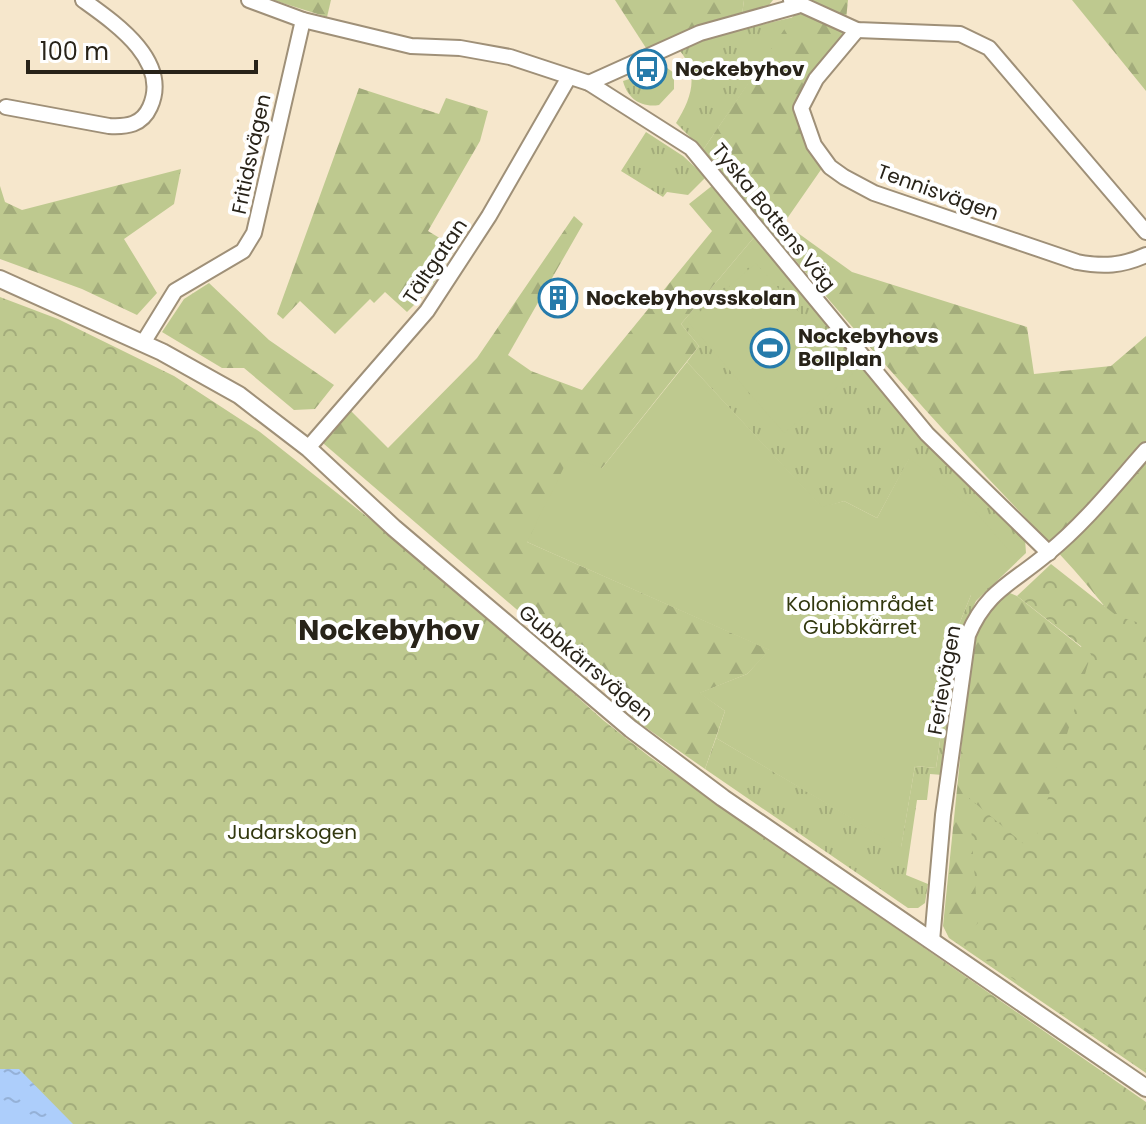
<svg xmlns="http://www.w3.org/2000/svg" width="1146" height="1124" viewBox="0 0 1146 1124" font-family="Poppins,sans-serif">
  <defs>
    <pattern id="grass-tufts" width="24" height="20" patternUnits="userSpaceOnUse" patternTransform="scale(2)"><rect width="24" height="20" fill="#bec98f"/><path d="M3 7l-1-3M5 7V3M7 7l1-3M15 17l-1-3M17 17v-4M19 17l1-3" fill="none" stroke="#a3ac7b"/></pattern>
    <pattern id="forest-firs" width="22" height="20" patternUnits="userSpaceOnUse" patternTransform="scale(2)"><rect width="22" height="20" fill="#bec98f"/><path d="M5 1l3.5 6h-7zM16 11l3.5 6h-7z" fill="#a3ac7b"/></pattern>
    <pattern id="park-crowns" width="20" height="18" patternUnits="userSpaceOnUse" patternTransform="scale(2)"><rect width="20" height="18" fill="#bec98f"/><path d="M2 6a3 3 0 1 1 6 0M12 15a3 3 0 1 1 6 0" fill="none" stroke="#a3ac7b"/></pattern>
    <pattern id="water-ripples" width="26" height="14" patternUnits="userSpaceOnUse" patternTransform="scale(2)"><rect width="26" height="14" fill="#adcefb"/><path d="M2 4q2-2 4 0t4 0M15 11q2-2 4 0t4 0" fill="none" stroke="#95b1d7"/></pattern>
  </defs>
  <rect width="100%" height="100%" fill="#f6e7cc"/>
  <g fill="url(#grass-tufts)">
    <path d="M744 0H773L766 9 742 15Z"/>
    <path d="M794 17 703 150 676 123C691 99 700 75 680 51L704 38Z"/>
    <path d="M659 62 674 73V89L659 105C641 108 627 98 623 81L654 71 653 67Z"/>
    <path d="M646 132 683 156 706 177 688 195 667 192 663 197 621 171Z"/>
    <path d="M756 235 1025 539 1026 553 976 601 961 635 943 775 930 774 927 800H917L906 875 928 884 925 903 918 908H908L705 769 716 738 901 847 915 766 936 768 956 632 971 595 909 459 877 518 844 501 822 508 687 362 699 346 681 324Z"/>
  </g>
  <g fill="url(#forest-firs)">
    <path d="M273 0H331L327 17Z"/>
    <path d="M615 0H744L742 15 646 48Z"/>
    <path d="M804 0H848L846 20 856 22 802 108 827 161 784 223 852 272 1027 327 1034 374 1111 366 1146 336V1073L949 938 943 926 972 642 990 606 1005 591 1017 596 1081 647 1106 608C1064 555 1016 509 970 459 878 359 790 255 703 150Z"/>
    <path d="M1072 0H1146V91Z"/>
    <path d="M359 88 439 114 446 98 488 111 480 141 428 231 456 248 430 289 407 312 385 292 374 303 370 299 335 334 300 301 283 319 277 314Z"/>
    <path d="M181 169 174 204 124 239 157 293 137 315 82 289 0 259V186L5 202 22 210Z"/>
    <path d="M713 185 756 235 681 324 699 346 602 468 527 542 770 650 747 674 700 693 725 711 705 769 635 720 621 699 324 444V435L350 410 388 448 477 358 574 216 583 224 508 355 531 371 582 390 712 231 689 204Z"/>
    <path d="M209 283 269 340 334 385 315 409 294 410 244 368H222L162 332 184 299Z"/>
  </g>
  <g fill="url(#park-crowns)">
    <path d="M0 297 58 319 174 376 260 432 452 584 603 720 650 757 1146 1102V1124H0Z"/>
    <path d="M1051 564 1117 616 1146 625V1069L959 942 978 923 969 798 1032 851 1091 654 1017 596Z"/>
  </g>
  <g fill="#bec98f">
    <path d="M756 263 853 374 784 433 688 322Z"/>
    <path d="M687 362 822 507 844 501 877 518 909 458 974 510 1012 554 971 595 956 632 936 768 915 766 901 848 716 738 725 711 699 693 747 674 769 650 527 542 569 457 602 468Z"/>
  </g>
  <path fill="url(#water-ripples)" d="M0 1069H19L73 1124H0Z"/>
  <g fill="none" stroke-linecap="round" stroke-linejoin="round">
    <defs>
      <g id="minor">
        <path d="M249 0 303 20 411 46 460 48 510 57 589 83 691 148 927 434 1049 553"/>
        <path d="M791 0 857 30 960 34 989 48 1146 232"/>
        <path d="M857 30 816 79 801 108 814 145 830 167 844 177 874 193 1077 262C1103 267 1122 266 1146 255"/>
        <path d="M589 83 700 33 797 6"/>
        <path d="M6 107 109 126C127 127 142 125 150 107 171 61 115 23 83 0"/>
        <path d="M143 343 175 291 243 251 254 233 303 20"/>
        <path d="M308 448 427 311 489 216 569 77"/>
        <path d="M932 941 943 815 968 635C987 590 1013 583 1048 553 1085 523 1115 485 1146 450"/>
      </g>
      <path id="tertiary" d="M0 279 162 352 239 395 308 448 394 528 631 729 723 798 1146 1088"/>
    </defs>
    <use href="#minor" stroke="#9f9078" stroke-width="18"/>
    <use href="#tertiary" stroke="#9f9078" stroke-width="20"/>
    <use href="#minor" stroke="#fff" stroke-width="14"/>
    <use href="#tertiary" stroke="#fff" stroke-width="16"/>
  </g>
  <defs>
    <symbol id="bus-ring" viewBox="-11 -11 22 22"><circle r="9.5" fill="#fff" stroke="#267bab" stroke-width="1.5"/><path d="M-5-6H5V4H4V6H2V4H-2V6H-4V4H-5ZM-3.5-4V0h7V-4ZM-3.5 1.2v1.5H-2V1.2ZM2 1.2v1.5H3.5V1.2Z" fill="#267bab"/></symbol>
    <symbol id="building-ring" viewBox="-11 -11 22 22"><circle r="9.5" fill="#fff" stroke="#267bab" stroke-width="1.5"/><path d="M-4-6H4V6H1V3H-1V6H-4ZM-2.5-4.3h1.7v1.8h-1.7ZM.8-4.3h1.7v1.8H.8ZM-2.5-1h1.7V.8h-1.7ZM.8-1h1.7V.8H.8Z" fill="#267bab"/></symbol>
    <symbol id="stadium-ring" viewBox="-11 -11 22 22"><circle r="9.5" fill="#fff" stroke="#267bab" stroke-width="1.5"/><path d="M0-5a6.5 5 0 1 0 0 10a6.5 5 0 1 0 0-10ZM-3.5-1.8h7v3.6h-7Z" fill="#267bab"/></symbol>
  </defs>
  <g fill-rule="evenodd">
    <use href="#bus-ring" x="625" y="47" width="44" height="44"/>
    <use href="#building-ring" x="536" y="276" width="44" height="44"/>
    <use href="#stadium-ring" x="748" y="326" width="44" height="44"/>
  </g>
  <g text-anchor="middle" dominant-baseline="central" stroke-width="8" stroke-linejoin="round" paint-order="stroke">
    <g font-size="20" font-weight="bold" fill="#282319" stroke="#fff" text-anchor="start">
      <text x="675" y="69">Nockebyhov</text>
      <text x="586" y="298">Nockebyhovsskolan</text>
      <text x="798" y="336">Nockebyhovs<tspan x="798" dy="23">Bollplan</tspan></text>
    </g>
    <g font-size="20" fill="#282319" stroke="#fff">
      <text transform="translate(251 154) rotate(-78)">Fritidsvägen</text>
      <text transform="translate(938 192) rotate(20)">Tennisvägen</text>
      <text transform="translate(774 217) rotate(51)">Tyska Bottens Väg</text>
      <text transform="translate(435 261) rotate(-56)">Tältgatan</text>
      <text transform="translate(586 663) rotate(40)">Gubbkärrsvägen</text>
      <text transform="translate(944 680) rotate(-80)">Ferievägen</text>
    </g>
    <g font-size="20" fill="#32380f" stroke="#fff">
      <text x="860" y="604">Koloniområdet<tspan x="860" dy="23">Gubbkärret</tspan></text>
      <text x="292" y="832">Judarskogen</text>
    </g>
    <g font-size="28" font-weight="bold" fill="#282319" stroke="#fff">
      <text x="389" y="630">Nockebyhov</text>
    </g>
  </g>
  <path d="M28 60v12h228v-12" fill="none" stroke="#282319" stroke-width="4"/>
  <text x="40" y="60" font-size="24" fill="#282319" stroke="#ffffff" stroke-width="6" paint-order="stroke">100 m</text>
</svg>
